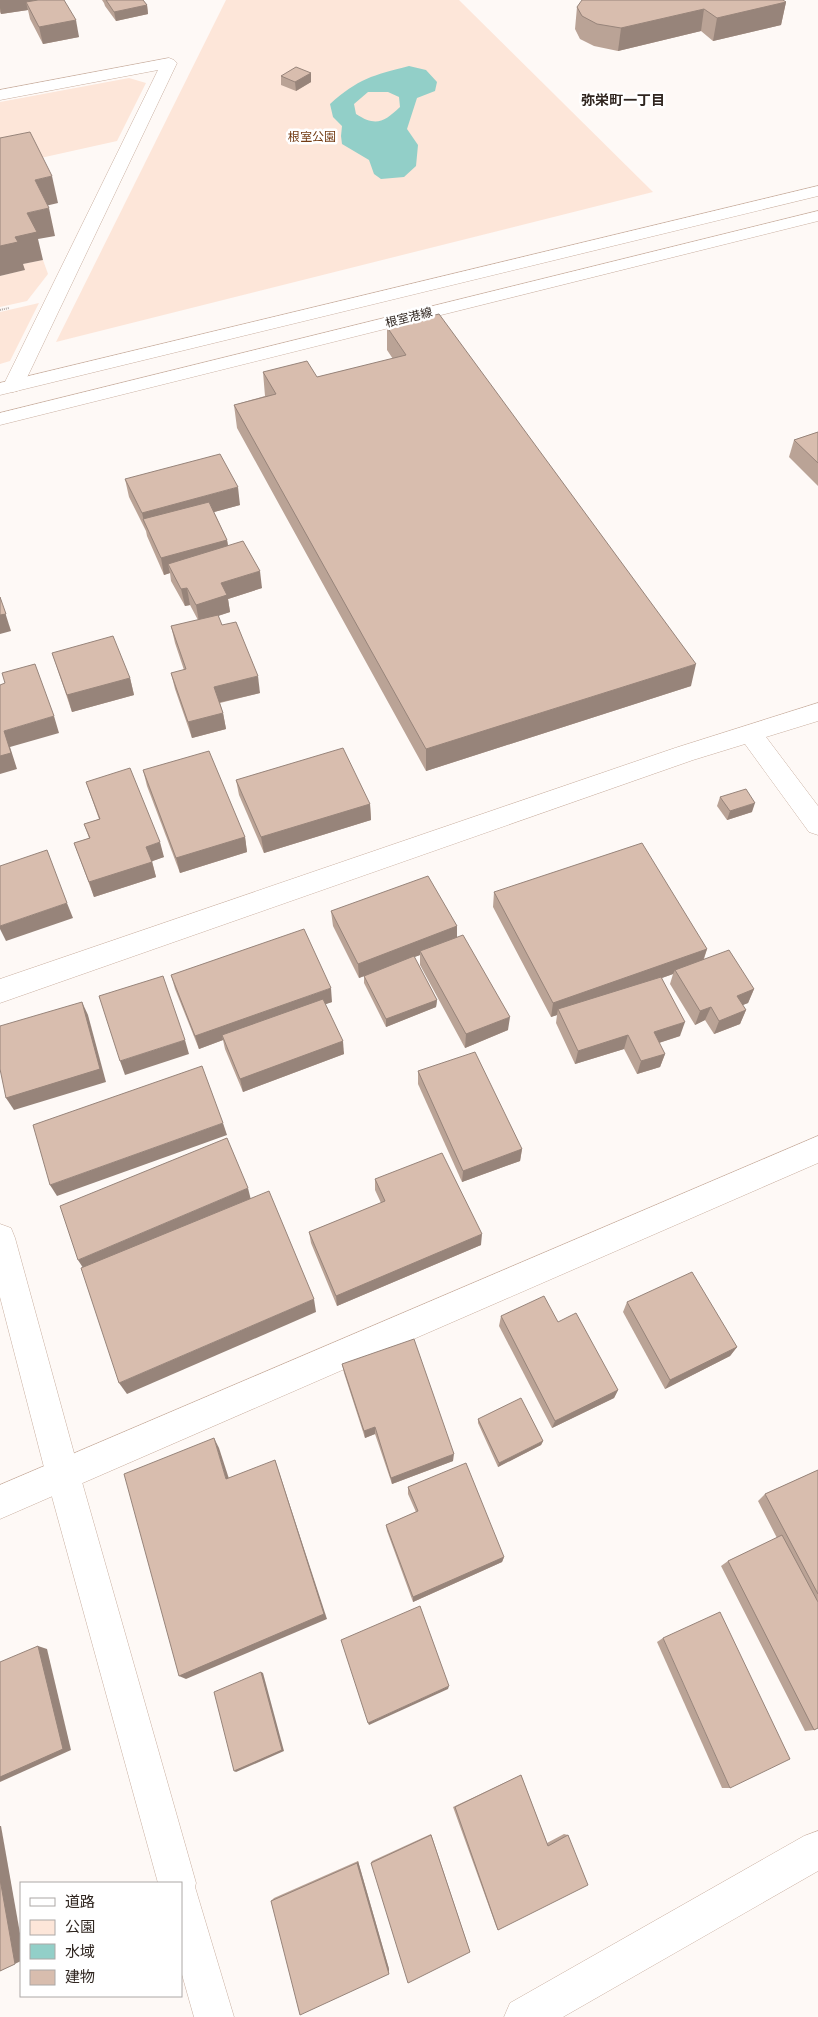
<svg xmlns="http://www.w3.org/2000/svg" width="818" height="2017" viewBox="0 0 818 2017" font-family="Signika,'Noto Sans JP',sans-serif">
  <rect width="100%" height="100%" fill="#fef9f6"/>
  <g fill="#fde6d9">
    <path d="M226 0H459L653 192 56 342Z"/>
    <path d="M129 78 146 83 117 141 0 167V102Z"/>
    <path d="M43 260 48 274 27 301 0 307V276L24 270 22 264Z"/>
    <path d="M39 303 10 361 0 364V312Z"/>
  </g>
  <path fill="#92cfc8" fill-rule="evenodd" d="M409 66 426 70 437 82 435 91 417 98 407 129 418 145 416 166 404 177 381 179 374 174 369 160 342 144 341 136 342 126 333 117 330 104C358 79 373 75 409 66ZM368 92H388L399 97 400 107C384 122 376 127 356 114L354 104Z"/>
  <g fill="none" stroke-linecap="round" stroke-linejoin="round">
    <defs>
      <g id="minor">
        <path d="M169 58 174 60 177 63 23 386 20 390 13 392 6 390 3 386 158 70 0 100V90Z"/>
        <path d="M818 703V721L766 737 818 806V835L809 832 745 744 693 760 0 1003V979L675 748Z"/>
        <path d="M818 1136V1163L0 1519V1485Z"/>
      </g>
      <g id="tertiary">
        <path d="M0 1224 11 1228 15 1238 80 1475 196 1883 195 1887 234 2017H194L181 1971V1883H158L46 1475 0 1297Z"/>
        <path d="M818 1831V1871L563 2017H504L510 2003 804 1836Z"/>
      </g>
      <g id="secondary">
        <path d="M818 186V196L0 395V383Z"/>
        <path d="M818 211V221L0 425V413Z"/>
      </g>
    </defs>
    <use href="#minor" stroke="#c9afa0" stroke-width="1"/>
    <use href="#tertiary" stroke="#c9afa0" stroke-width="1"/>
    <use href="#secondary" stroke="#c9afa0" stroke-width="1"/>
    <path stroke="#b3aca8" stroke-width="2" stroke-dasharray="1 1" stroke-linecap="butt" d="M0 310 9 308"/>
    <use href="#minor" fill="#fff" fill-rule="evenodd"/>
    <use href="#tertiary" fill="#fff" fill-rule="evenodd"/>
    <use href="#secondary" fill="#fff" fill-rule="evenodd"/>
  </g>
  <g fill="#baa396">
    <path d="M0 0H64L79 37 43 44 30 19 28 10 1 14 0 12Z"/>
    <path d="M102 0H143L147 5 148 14 116 21 105 6 104 3Z"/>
    <path d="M786 2 781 25 713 41 701 31 618 51 594 46 580 39 575 29 577 7Z"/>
    <path d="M311 73V82L296 91 281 85V76Z"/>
    <path d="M387 327 691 686 426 771 237 428 234 405 265 396 263 372 317 377 393 359 387 350Z"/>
    <path d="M818 432V486L789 457 794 440Z"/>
    <path d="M125 479 240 505 214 512 227 540 228 546 262 588 228 599 230 612 218 616 222 625 260 693 220 703 223 713 226 729 192 738 175 689 171 673 184 670 175 643 171 626 198 620 190 605 185 606 171 581 170 573 164 575 147 536 146 531 129 497Z"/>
    <path d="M52 653 130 678 134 695 72 712Z"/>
    <path d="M143 770 245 837 247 852 180 873 147 786Z"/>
    <path d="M236 780 370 804 371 820 264 853 239 795Z"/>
    <path d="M86 782 164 857 152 861 156 877 94 897 74 843 89 838 84 824 99 819Z"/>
    <path d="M720 797 752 812 727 820 717 806Z"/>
    <path d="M494 892 707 949 704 959 754 989 748 1003 742 1005 746 1010 740 1024 714 1034 705 1020 695 1025 670 984 673 974 662 978 680 1036 659 1043 665 1054 660 1067 637 1074 624 1049 575 1064 556 1023 557 1015 551 1017 493 907Z"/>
    <path d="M331 911 457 926V937L508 1030 465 1048 420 965V955L414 957 437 1000 436 1007 386 1027 364 983V976L359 978 333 926Z"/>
    <path d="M171 975 332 1002 325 1004 344 1054 243 1092 225 1049 223 1040 199 1049 175 989Z"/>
    <path d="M418 1071 522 1149 520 1161 462 1182 418 1084Z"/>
    <path d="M375 1179 481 1245 337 1306 311 1243 309 1232 381 1203 375 1190Z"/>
    <path d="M627 1302 737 1347 730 1356 665 1389 623 1312Z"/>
    <path d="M501 1316 558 1322 618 1390 614 1398 552 1428 499 1326Z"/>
    <path d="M342 1364 453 1461 392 1484 375 1434 365 1438 344 1373Z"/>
    <path d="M478 1419 543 1441 541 1445 498 1467 478 1423Z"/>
    <path d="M818 1470V1728L814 1730 805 1731 721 1566 728 1561 777 1538 758 1501 765 1494Z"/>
    <path d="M408 1487 504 1557 502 1562 413 1602 387 1531 386 1525 416 1512 408 1494Z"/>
    <path d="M663 1638 730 1788H722L657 1642Z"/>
    <path d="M521 1775 547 1843 564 1834 568 1835 498 1930 496 1926 453 1807 519 1776Z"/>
    <path d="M431 1834 470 1952 371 1863 372 1861Z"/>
    <path d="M358 1861 389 1969 271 1901 274 1898Z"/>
  </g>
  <g fill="#97847a">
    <path d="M0 0H44L26 2 28 10 1 14 0 8Z"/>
    <path d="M786 2 781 25 713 41 717 18Z"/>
    <path d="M147 5 148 14 116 21 114 12Z"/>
    <path d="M704 9 701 31 618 51 621 28Z"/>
    <path d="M76 20 79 37 43 44 39 27Z"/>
    <path d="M311 73V82L296 91 295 82Z"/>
    <path d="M52 176 58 203 41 207 35 180Z"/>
    <path d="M49 208 55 236 38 239 43 260 23 264 25 270 0 276V246L15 237 27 213Z"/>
    <path d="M238 487 240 505 148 530 143 519 146 531 142 513Z"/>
    <path d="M227 540 230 557 168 564 170 573 164 575 161 558Z"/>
    <path d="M260 571 262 588 228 599 230 612 199 622 196 605 221 583Z"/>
    <path d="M187 588 190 605 185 606 181 589Z"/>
    <path d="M4 609 11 631 0 634V615Z"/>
    <path d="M696 664 691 686 426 771V749Z"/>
    <path d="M258 676 260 693 217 703 214 687Z"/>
    <path d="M130 678 134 695 72 712 67 695Z"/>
    <path d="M223 713 226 729 192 738 188 722Z"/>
    <path d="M54 716 59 733 10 747 17 769 0 774V756L4 731Z"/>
    <path d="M755 803 752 812 727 820 730 811Z"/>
    <path d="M370 804 371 820 264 853 261 837Z"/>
    <path d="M245 837 247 852 180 873 176 858Z"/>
    <path d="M160 842 164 857 150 862 146 847Z"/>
    <path d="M152 862 156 877 94 897 89 882Z"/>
    <path d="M67 903 73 918 6 941 0 929V926Z"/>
    <path d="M457 926V941L420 951V955L359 978 358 964Z"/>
    <path d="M707 949 702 963 675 970 673 974 560 1014 558 1009 557 1015 551 1017 553 1003Z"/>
    <path d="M331 988 332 1002 224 1040 222 1035 223 1040 199 1049 195 1036Z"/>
    <path d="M754 989 748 1003 731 1010 737 996Z"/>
    <path d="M437 1000 436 1007 386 1027V1019Z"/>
    <path d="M82 1002 88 1015 106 1082 14 1110 6 1098Z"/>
    <path d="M711 1007 705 1020 695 1025 700 1011Z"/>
    <path d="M746 1010 740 1024 714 1034 719 1021Z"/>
    <path d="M510 1017 508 1030 465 1048 466 1034Z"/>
    <path d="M685 1022 680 1036 649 1046 654 1032Z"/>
    <path d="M628 1035 624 1049 575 1064 578 1051Z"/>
    <path d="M185 1040 189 1054 125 1075 120 1061Z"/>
    <path d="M343 1041 344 1054 243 1092 240 1079Z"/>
    <path d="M665 1054 660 1067 637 1074 641 1061Z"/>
    <path d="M223 1123 227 1135 57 1196 50 1185Z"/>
    <path d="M522 1149 520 1161 462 1182 463 1171Z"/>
    <path d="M248 1188 251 1200 85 1271 78 1260Z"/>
    <path d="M482 1234 481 1245 337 1306 336 1296Z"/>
    <path d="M314 1299 316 1312 127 1394 119 1383Z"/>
    <path d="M737 1347 730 1356 665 1389 670 1380Z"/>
    <path d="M618 1390 614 1398 552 1428 555 1421Z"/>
    <path d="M375 1427V1434L365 1438 364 1431Z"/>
    <path d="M214 1438 219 1448 232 1488 226 1479Z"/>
    <path d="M543 1441 541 1445 498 1467 499 1463Z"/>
    <path d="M454 1454 453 1461 392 1484 391 1478Z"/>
    <path d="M275 1460 278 1469 327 1619 186 1679 179 1676Z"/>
    <path d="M504 1557 502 1562 413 1602V1597Z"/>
    <path d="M38 1646 47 1649 71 1750 0 1782V1777Z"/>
    <path d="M261 1672 263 1673 284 1751 236 1772 234 1771Z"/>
    <path d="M449 1686 448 1689 369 1725 368 1723Z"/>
    <path d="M0 1826H1L21 1939V1961L0 1971Z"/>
    <path d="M358 1861 389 1969V1974L357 1863Z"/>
  </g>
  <g fill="#d8bdae" stroke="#97847a">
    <path d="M38 0H64L76 20 39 27 26 2Z"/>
    <path d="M106 0H143L147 5 114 12Z"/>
    <path d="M582 0H783L786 2 717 18 704 9 621 28 597 24 582 16 577 7Z"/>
    <path d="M296 67 311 73 295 82 281 76Z"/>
    <path d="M30 132 52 176 35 180 49 208 27 213 37 232 15 237 18 242 0 246V138Z"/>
    <path d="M439 314 696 664 426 749 234 405 276 394 263 372 307 361 317 377 406 355 387 327Z"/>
    <path d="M818 432V463L794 440Z"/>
    <path d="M220 454 238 487 142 513 125 479Z"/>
    <path d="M209 502 227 540 161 558 143 519Z"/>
    <path d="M243 541 260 571 221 583 227 595 196 605 187 588 181 589 168 564Z"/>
    <path d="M0 597 6 614 0 615Z"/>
    <path d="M218 615 222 625 236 622 258 676 214 687 223 713 188 722 171 673 186 669 171 626Z"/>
    <path d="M113 636 130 678 67 695 52 653Z"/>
    <path d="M35 664 54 716 4 731 11 753 0 756V685L5 683 2 673Z"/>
    <path d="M343 748 370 804 261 837 236 780Z"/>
    <path d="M209 751 245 837 176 858 143 770Z"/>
    <path d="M130 768 160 842 146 847 152 862 89 882 74 843 90 838 84 824 100 819 86 782Z"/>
    <path d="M746 789 755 803 730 811 720 797Z"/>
    <path d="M642 843 707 949 553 1003 494 892Z"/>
    <path d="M47 850 67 903 0 926V866Z"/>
    <path d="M428 876 457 926 358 964 331 911Z"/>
    <path d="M304 929 331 988 195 1036 171 975Z"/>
    <path d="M463 935 510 1017 466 1034 420 951Z"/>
    <path d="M729 950 754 989 737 996 746 1010 719 1021 711 1007 700 1011 675 970Z"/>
    <path d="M414 956 437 1000 386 1019 364 976Z"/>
    <path d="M163 976 185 1040 120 1061 99 996Z"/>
    <path d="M661 977 685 1022 654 1032 665 1054 641 1061 628 1035 578 1051 558 1009Z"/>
    <path d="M323 999 343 1041 240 1079 222 1035Z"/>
    <path d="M82 1002 100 1069 6 1098 0 1069V1026Z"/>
    <path d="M475 1052 522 1149 463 1171 418 1071Z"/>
    <path d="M202 1066 223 1123 50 1185 33 1125Z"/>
    <path d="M227 1138 248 1188 78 1260 60 1206Z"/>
    <path d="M442 1153 482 1234 336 1296 309 1232 385 1201 375 1179Z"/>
    <path d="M269 1191 314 1299 119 1383 81 1268Z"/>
    <path d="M692 1272 737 1347 670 1380 627 1302Z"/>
    <path d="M544 1296 558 1322 576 1313 618 1390 555 1421 501 1316Z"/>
    <path d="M414 1339 454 1454 391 1478 375 1427 364 1431 342 1364Z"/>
    <path d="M521 1398 543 1441 499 1463 478 1419Z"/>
    <path d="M214 1438 226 1479 275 1460 324 1614 179 1676 124 1474Z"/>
    <path d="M466 1463 504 1557 413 1597 386 1525 418 1511 408 1487Z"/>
    <path d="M818 1470V1594L765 1494Z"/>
    <path d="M782 1535 818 1602V1728L814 1730 728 1561Z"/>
    <path d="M420 1606 449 1686 368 1723 341 1640Z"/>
    <path d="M720 1612 790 1759 730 1788 663 1638Z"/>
    <path d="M38 1646 63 1749 0 1777V1662Z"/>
    <path d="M261 1672 282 1750 234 1771 214 1692Z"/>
    <path d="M521 1775 548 1846 568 1835 588 1885 498 1930 455 1807Z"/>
    <path d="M431 1835 470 1952 408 1983 371 1863Z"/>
    <path d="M357 1863 389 1974 300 2015 271 1901Z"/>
    <path d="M0 1879 15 1964 0 1971Z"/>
  </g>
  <g text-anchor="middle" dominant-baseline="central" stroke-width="5" stroke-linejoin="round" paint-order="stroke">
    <g font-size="12" fill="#733c14" stroke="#fff">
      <text x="312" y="137">根室公園</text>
    </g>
    <g font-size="12" fill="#302620" stroke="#fff">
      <text transform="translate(409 318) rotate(-14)">根室港線</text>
    </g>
    <g font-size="14" font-weight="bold" fill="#302620" stroke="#fff">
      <text x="623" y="100">弥栄町一丁目</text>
    </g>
  </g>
  <rect x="20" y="1882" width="162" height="115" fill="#ffffff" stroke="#aca8a6"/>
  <rect x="30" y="1898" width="25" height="8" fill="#ffffff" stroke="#aca8a6"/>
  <text x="65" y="1907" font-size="15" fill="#302620">道路</text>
  <rect x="30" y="1920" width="25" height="15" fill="#fde6d9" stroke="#aca8a6"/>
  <text x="65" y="1932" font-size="15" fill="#302620">公園</text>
  <rect x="30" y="1944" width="25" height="15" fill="#92cfc8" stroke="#aca8a6"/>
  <text x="65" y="1957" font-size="15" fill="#302620">水域</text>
  <rect x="30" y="1970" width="25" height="15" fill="#d8bdae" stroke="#aca8a6"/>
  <text x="65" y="1982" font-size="15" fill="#302620">建物</text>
</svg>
